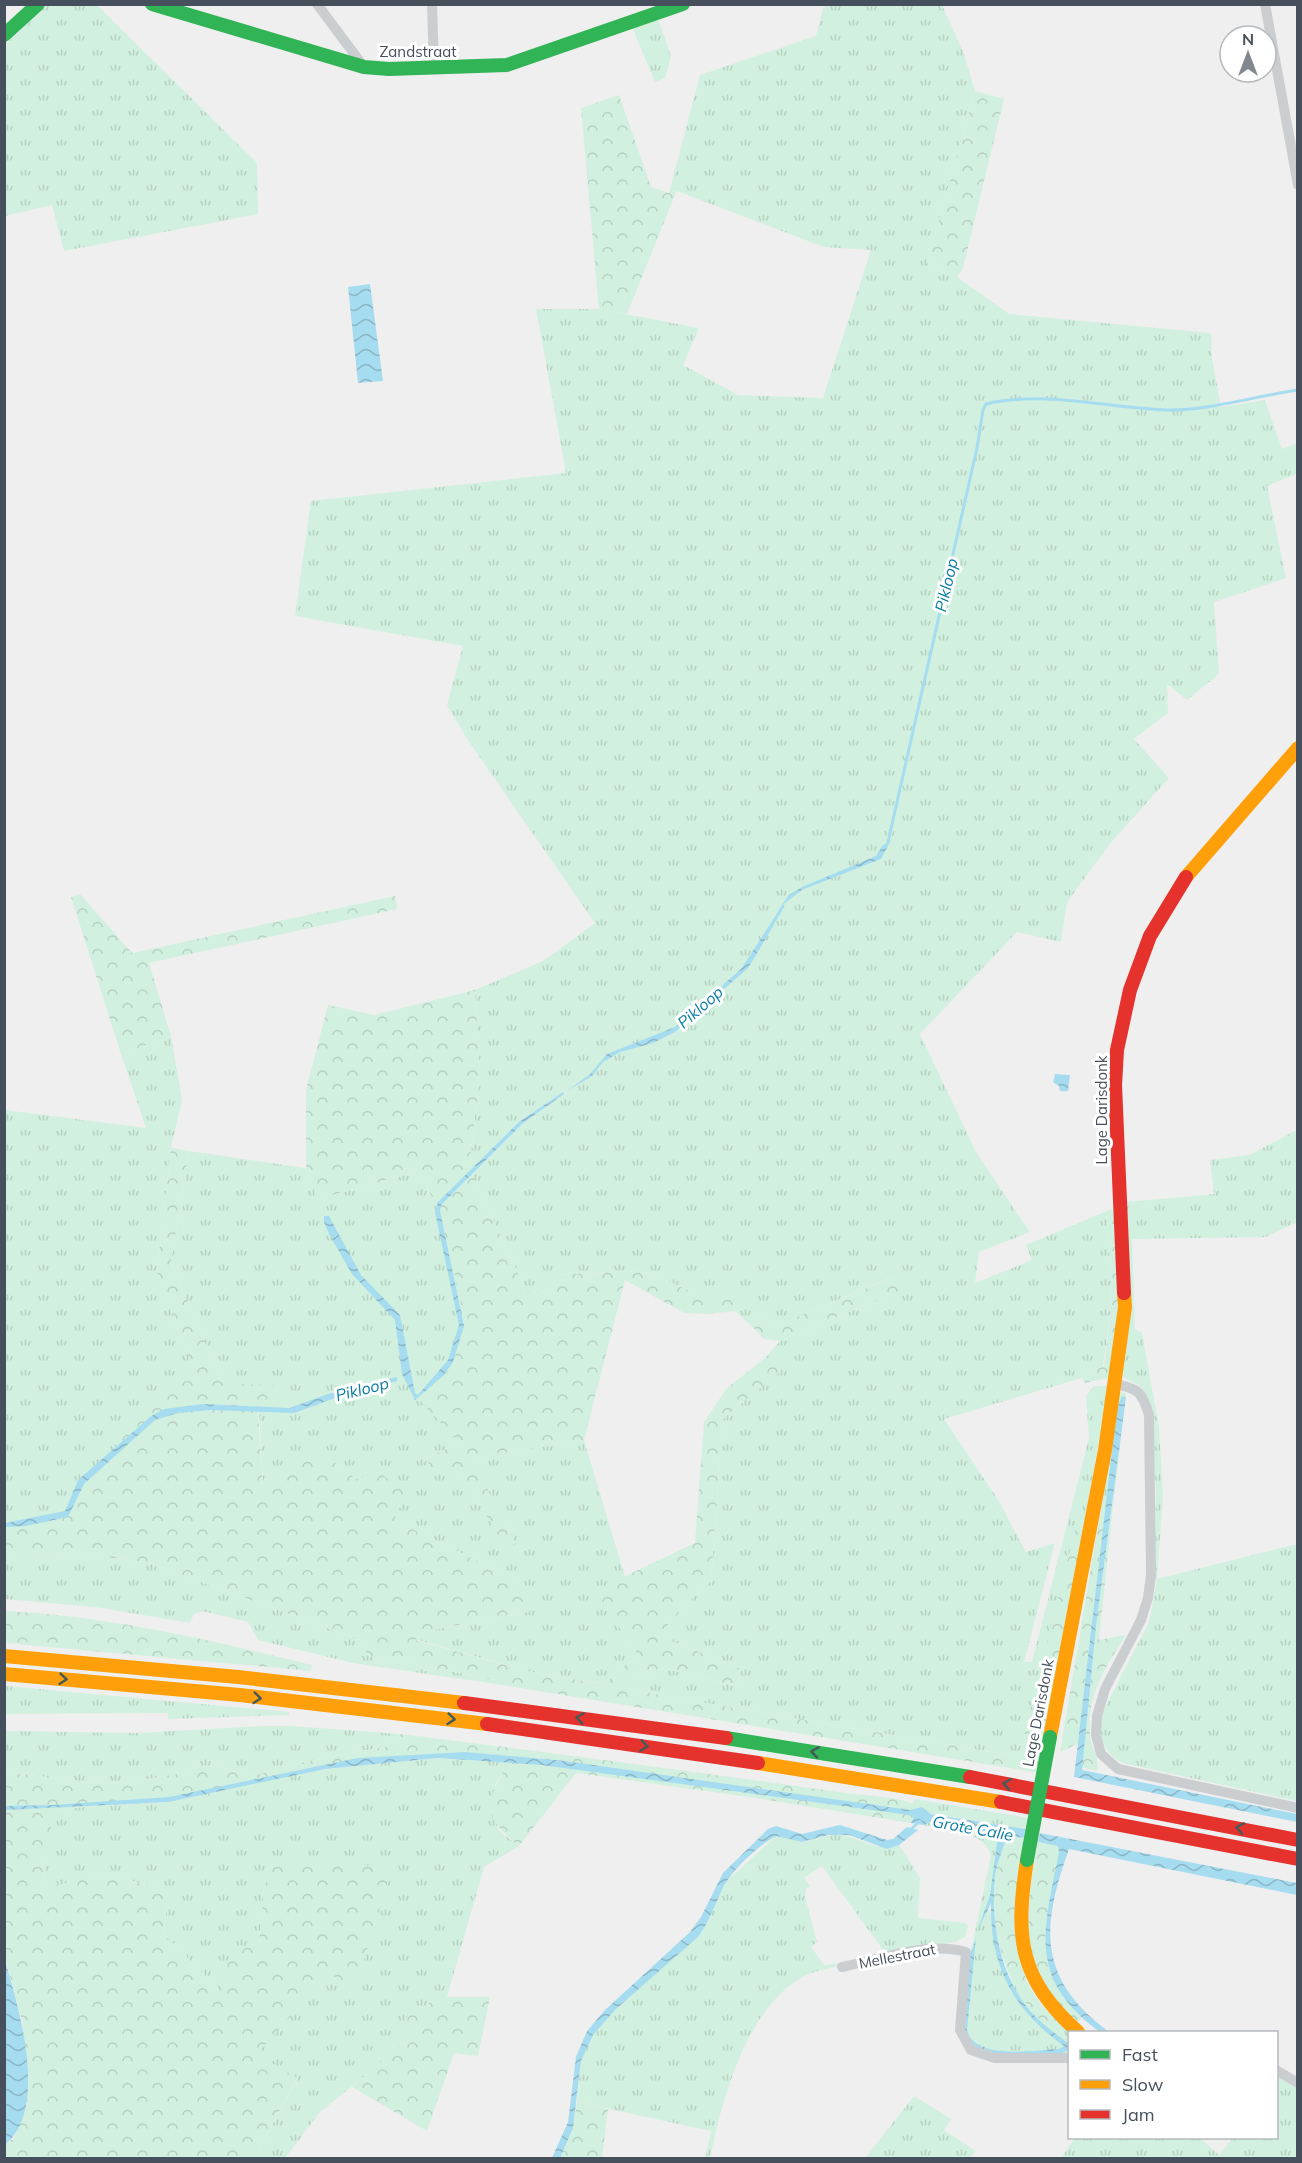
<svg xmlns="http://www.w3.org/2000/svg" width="1302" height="2163" viewBox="0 0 1302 2163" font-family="Mulish,sans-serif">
  <defs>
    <pattern id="grass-tufts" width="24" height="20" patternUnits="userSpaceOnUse" patternTransform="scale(1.5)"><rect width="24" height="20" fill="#d2f0df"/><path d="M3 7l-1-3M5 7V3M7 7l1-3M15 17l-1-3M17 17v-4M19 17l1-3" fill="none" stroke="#b6d0c2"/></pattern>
    <pattern id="forest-crowns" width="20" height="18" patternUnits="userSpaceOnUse" patternTransform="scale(1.5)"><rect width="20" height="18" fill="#d2f0df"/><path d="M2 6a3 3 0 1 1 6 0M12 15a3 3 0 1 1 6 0" fill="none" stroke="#b6d0c2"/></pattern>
    <pattern id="water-waves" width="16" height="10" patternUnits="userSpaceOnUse" patternTransform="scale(1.5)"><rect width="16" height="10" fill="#a6dcef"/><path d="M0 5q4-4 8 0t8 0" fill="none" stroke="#89b5c5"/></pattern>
  </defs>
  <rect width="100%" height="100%" fill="#f0efef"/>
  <g fill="url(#grass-tufts)">
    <path d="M47 5H97L257 163 258 214 64 251 52 205 5 216V45Z"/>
    <path d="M824 5H942L963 51 975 91 926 266 957 277 1009 314 1211 333 1212 358 1221 407 1265 400 1282 449 1297 443V474L1267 486 1286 578 1214 602 1219 674 1187 700 1167 684 1168 713 1134 739 1169 778 1113 840 1067 902 1061 942 1017 932 920 1034 977 1154 1030 1232 979 1252 975 1283 1032 1260 1026 1245 1107 1211 1112 1298 1103 1367 1093 1369 1082 1378 944 1419 997 1498 1026 1552 1055 1543 1024 1662H1032L1089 1438 1086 1396 1094 1386H1107L1108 1392 1083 1529 1076 1527 1037 1773 1016 1769 1019 1757 631 1690V1679L661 1668 738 1686 741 1669 671 1641 667 1622 711 1581 723 1419 781 1370 766 1357 780 1341 899 1291 892 1277 773 1327 761 1317 752 1326 735 1311 733 1292H692L650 1273 628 1271 554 1275 553 1292 526 1291 469 1168 480 1075 475 990 543 961 595 923 467 739 447 705 463 646 295 616 311 501 566 473 536 309H599L699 328 683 365 738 395 823 398 871 250 824 247 677 191 669 193 700 75 816 36Z"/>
    <path d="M658 18 671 57 665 78 655 82 632 27Z"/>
    <path d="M171 1036 182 1100 171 1148 157 1272 198 1380 70 1511 62 1517 5 1524V1110L146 1128 121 1054Z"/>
    <path d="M1297 1130V1222L1266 1237 1132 1239 1135 1329 1142 1333 1159 1427 1163 1495 1157 1579 1297 1544V1801L1122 1763C1101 1751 1098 1734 1103 1711L1149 1622 1157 1580 1154 1579 1156 1495 1152 1421 1148 1399 1141 1387 1123 1377 1126 1202 1214 1194 1210 1160 1249 1155Z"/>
    <path d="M189 1151 306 1168 318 1199 419 1171 438 1209 460 1291 464 1326 453 1362 459 1443 426 1458 447 1467H459L505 1547 516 1544 474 1466 480 1457 584 1440 625 1577 595 1591 639 1656 611 1675 610 1685 535 1673 414 1639 432 1630 532 1611 514 1579 394 1520 356 1480 325 1455 263 1484 259 1410 222 1383 171 1262Z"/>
    <path d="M1120 1392 1126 1393 1112 1516 1100 1514Z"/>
    <path d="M4 1555 96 1556 147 1562 368 1643 365 1655 502 1681V1685L353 1663 258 1640 248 1622 202 1611 194 1614 190 1623 95 1607 5 1599Z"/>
    <path d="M5 1686 289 1712V1715L168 1719V1713L5 1714Z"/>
    <path d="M261 1726H292L400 1734 385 1747 321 1758 253 1776 217 1766 198 1767 177 1774 132 1782 95 1783 5 1772 4 1731 137 1733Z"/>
    <path d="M438 1758 509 1762 495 1785 498 1830 519 1846 484 1867 447 1997 439 1998 396 2051 320 2112 285 2158H254L297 2079 256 2054 328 1973 356 1985 264 1889 259 1944 223 1973V1994L164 1934 168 1891 109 1874 42 1889 53 1809 168 1802 325 1769Z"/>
    <path d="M915 1799 1028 1818 1026 1829 929 1813 913 1803Z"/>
    <path d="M926 1822 999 1835 990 1895 986 1906 990 1910 1001 1970 1070 2032 1069 2053H994L978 2049 965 2032 970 1955 991 1855C984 1830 945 1830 923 1825Z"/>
    <path d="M837 1834C856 1836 882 1854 899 1845L920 1878 918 1918 965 1923 968 1926 965 1937 955 1942 886 1954 822 1866 804 1878 810 1886 806 1889 805 1896 817 1942 811 1947 824 1965 838 1963V1966C826 1969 813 1971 803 1977 746 2008 722 2100 710 2158H705L711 2131 577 2102 581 2061 593 2035 616 2009 698 1936 728 1880 776 1836 802 1842Z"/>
    <path d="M1277 2076 1297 2088V2158H1061L1075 2138H1200L1219 2155 1233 2138H1276Z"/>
    <path d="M914 2096 951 2119 944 2130 976 2151 970 2158H865Z"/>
  </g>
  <g fill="url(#forest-crowns)">
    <path d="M975 91 1004 99 963 268 957 277 926 266Z"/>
    <path d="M619 95 651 187 669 193 677 190 627 314 599 309 581 108Z"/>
    <path d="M80 894 132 953 395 896 397 909 149 963 171 1036 121 1054 71 897Z"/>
    <path d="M475 990 480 1075 469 1168 526 1291 552 1292 553 1275 628 1271 650 1273 692 1292H734L735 1311 708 1314 684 1313 625 1280 584 1440 480 1457 475 1465 516 1544 505 1548 459 1467H447L437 1477 426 1458 459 1443 419 1399 453 1362 464 1326 459 1291 438 1209 419 1171 318 1199 306 1168V1090L328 1005 374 1015Z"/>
    <path d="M171 1148 189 1151 171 1262 222 1383 282 1386 284 1414 259 1410 258 1413 263 1484 310 1455H325L356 1479 378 1471 406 1494 394 1520 514 1579 535 1604 532 1611 432 1630 415 1640 535 1673 609 1685 611 1675 639 1656 594 1591 695 1543 704 1422 726 1389 766 1357 782 1370 723 1419 711 1581 667 1622 671 1641 741 1669 738 1686 661 1668 631 1679V1690L1019 1757 1016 1769 502 1685V1681L365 1655 368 1643 147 1562 96 1556 5 1555V1524H17L70 1511 74 1494 149 1408 180 1382 198 1380 157 1272Z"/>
    <path d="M1115 1208 1119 1310 1108 1378 1085 1383 1082 1378 1093 1369 1104 1367 1112 1298 1107 1211Z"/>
    <path d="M893 1277 899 1291 780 1341 764 1339 752 1326 761 1317 773 1327Z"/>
    <path d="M1100 1514 1112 1516 1099 1640 1126 1635C1106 1666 1086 1696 1090 1735 1091 1751 1100 1754 1097 1771L1076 1766 1079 1743 1060 1752Z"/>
    <path d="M1076 1527 1083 1529 1041 1748 1024 1733Z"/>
    <path d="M4 1611C109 1616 211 1640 312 1665L310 1671 5 1643Z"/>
    <path d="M400 1734C549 1752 697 1772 845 1793 863 1795 919 1798 927 1812L911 1823 749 1797 576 1773 519 1846C477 1812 487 1804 508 1762L438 1758 369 1763 325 1769 168 1802 54 1809 42 1888 109 1874 168 1891 164 1934 222 1993 223 1973 232 1953 259 1943 264 1889 275 1857 392 1868 356 1986 328 1974 257 2054 297 2078 254 2158H5V2145L14 2138 27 2104 22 2021 5 1957V1772L95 1783 132 1782 177 1774 198 1767 217 1766 253 1776 321 1758 385 1747Z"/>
    <path d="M1007 1836 1025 1838C1013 1903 1002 1968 1054 2018L1051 2030C1007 1993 988 1933 995 1876 997 1863 1003 1849 1007 1836Z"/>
    <path d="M1038 1842 1059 1846C1060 1859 1055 1874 1052 1887 1042 1940 1039 1979 1082 2018L1076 2023C1016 1971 1025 1912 1038 1842Z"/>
    <path d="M439 1997H490L478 2056 454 2053 427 2131 352 2087 404 2042 405 2018Z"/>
    <path d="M577 2102 608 2109 602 2158H560L573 2128Z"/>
  </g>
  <g fill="url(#water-waves)">
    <path d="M370 284 383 381 358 383 348 287Z"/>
    <path d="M891 840 881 859 802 890 781 906 789 895 802 887 876 856 882 846Z"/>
    <path d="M771 923 774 925 748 968 675 1032 653 1043 620 1052 603 1062 592 1076 567 1091 590 1074 607 1054 675 1027 741 969Z"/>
    <path d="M1055 1074 1070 1075 1068 1091H1060L1059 1086 1053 1082Z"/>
    <path d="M563 1092 564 1094 523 1123 441 1205 440 1211 464 1326 453 1362 444 1375 415 1400 402 1374 395 1320 352 1274 329 1234 324 1222V1216H329L361 1275 400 1315 415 1393 418 1395 448 1360 459 1325 435 1212 438 1202 519 1122Z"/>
    <path d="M397 1377V1381L349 1393 294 1413 211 1410 178 1413 155 1420 84 1484 68 1517 25 1526 5 1527V1523L65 1511 78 1480 150 1417 164 1409 203 1404 289 1408 328 1394Z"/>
    <path d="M1122 1396 1126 1397 1096 1626 1082 1770 1297 1814V1822L1074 1777 1117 1408Z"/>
    <path d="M465 1752 565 1761 910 1810 922 1807 931 1814 1026 1829 1025 1838 1007 1836C1003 1849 997 1863 995 1876 990 1921 1000 1977 1031 2012 1042 2024 1056 2034 1069 2044V2050L1062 2053H994L972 2045 965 2032V2023L970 1955 976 1938 967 2030C975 2061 1034 2050 1059 2049L1064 2046C1013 2009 990 1967 991 1903L977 1932 990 1895 998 1835 931 1822 923 1825 911 1823 914 1817 909 1815 542 1765 438 1758 325 1769 168 1802 5 1810V1806L53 1805 169 1797 358 1758Z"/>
    <path d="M840 1825 887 1840 893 1839 907 1827 918 1830 899 1845 887 1849 849 1835H828L802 1842 776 1836C758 1846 734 1868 724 1886 715 1903 710 1921 698 1937L616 2009 593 2035 581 2061 573 2128 560 2158H552L568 2122 576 2057 587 2031 605 2010 690 1932 701 1917 723 1873 768 1829 776 1826 802 1834Z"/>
    <path d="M1040 1833 1297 1883V1895L1069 1849C1041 1927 1037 1979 1109 2032H1100C1026 1979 1044 1929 1059 1852L1058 1846 1038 1842Z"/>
    <path d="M4 1957C18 2005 50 2108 5 2145Z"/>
  </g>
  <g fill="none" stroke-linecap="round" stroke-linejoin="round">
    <g stroke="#a6dcef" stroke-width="3">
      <path d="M888 842 977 448 983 410 986 404C1044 390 1108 408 1166 410 1207 411 1256 396 1298 390"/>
      <path d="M771 926 783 906"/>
      <path d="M909 1831 920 1821"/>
    </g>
    <g stroke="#cbced0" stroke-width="10">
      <path d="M317 4 364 67"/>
      <path d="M432 4 434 68"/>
      <path d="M1265 4 1298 185"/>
      <path d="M1116 1384C1139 1389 1142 1392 1149 1415L1151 1575 1148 1598 1141 1620 1105 1689 1097 1716 1096 1735 1101 1754 1118 1769 1298 1808"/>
      <path d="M842 1967C881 1959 927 1941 966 1952L960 2030 971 2050 995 2058H1070"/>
      <path d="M1276 2070 1298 2083"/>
    </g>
    <g stroke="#30b455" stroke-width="14">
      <path d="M152 4 364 67 389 69 507 65 683 4"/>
      <path d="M4 35 38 4"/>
      <path d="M726 1738 970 1777"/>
    </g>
    <g stroke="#ff9f0a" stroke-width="14">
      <path d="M1186 877 1298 748"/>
      <path d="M4 1656 238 1677 464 1703"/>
      <path d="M4 1674 240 1695 487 1724"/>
      <path d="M1050 1737 1105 1450 1125 1307 1124 1293"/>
      <path d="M758 1763 1001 1802"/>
      <path d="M1027 1860C1015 1937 1018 1978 1078 2032"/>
    </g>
    <g stroke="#e5322d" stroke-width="14">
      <path d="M1124 1293 1115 1085 1117 1050 1130 990 1150 936 1186 877"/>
      <path d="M464 1703 726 1738"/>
      <path d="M487 1724 758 1763"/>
      <path d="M970 1777 1298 1840"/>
      <path d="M1001 1802 1298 1859"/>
    </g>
    <path stroke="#30b455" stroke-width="14" d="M1027 1860 1050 1737"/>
  </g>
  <defs><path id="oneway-chevron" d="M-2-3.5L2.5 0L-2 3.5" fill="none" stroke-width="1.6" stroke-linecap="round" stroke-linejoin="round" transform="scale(1.5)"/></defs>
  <g stroke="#435a5b">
    <use href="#oneway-chevron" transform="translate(63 1679) rotate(5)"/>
    <use href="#oneway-chevron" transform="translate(257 1698) rotate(6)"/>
    <use href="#oneway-chevron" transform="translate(580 1718) rotate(-172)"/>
    <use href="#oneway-chevron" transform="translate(451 1719) rotate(6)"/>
    <use href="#oneway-chevron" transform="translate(644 1746) rotate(8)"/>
    <use href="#oneway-chevron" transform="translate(815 1752) rotate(-171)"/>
    <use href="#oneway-chevron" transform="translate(1007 1784) rotate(-171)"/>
    <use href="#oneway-chevron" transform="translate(1240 1828) rotate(-169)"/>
  </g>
  <g text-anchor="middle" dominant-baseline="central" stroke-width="6" stroke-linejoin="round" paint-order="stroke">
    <g font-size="15" fill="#45505c" stroke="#fff">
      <text x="418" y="51">Zandstraat</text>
      <text transform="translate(1101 1110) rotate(-90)">Lage Darisdonk</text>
      <text transform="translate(1038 1713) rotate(-79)">Lage Darisdonk</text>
      <text transform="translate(897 1956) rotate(-11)">Mellestraat</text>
    </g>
    <g font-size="16" font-style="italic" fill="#087ca5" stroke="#fff">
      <text transform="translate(946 585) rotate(-77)">Pikloop</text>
      <text transform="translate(700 1007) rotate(-41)">Pikloop</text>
      <text transform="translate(362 1389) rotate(-14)">Pikloop</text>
      <text transform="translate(973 1828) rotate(10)">Grote Calie</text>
    </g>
  </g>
  <rect width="1302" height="2163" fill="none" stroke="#45505c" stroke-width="12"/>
  <rect x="1068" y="2031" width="210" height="108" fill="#ffffff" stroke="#b5b9be" stroke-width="1.5"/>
  <rect x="1080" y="2050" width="30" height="9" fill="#30b455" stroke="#b5b9be" stroke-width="1.5"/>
  <text x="1122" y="2061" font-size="18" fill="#45505c">Fast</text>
  <rect x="1080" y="2080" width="30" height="9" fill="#ff9f0a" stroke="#b5b9be" stroke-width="1.5"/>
  <text x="1122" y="2091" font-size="18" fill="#45505c">Slow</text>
  <rect x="1080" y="2110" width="30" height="9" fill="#e5322d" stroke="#b5b9be" stroke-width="1.5"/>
  <text x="1122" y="2121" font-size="18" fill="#45505c">Jam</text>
  <g transform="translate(1248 54)"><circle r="28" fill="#ffffff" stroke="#b5b9be" stroke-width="1.5"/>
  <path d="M0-4.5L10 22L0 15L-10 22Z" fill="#81888f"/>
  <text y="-9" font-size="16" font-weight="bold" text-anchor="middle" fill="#45505c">N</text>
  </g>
</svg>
